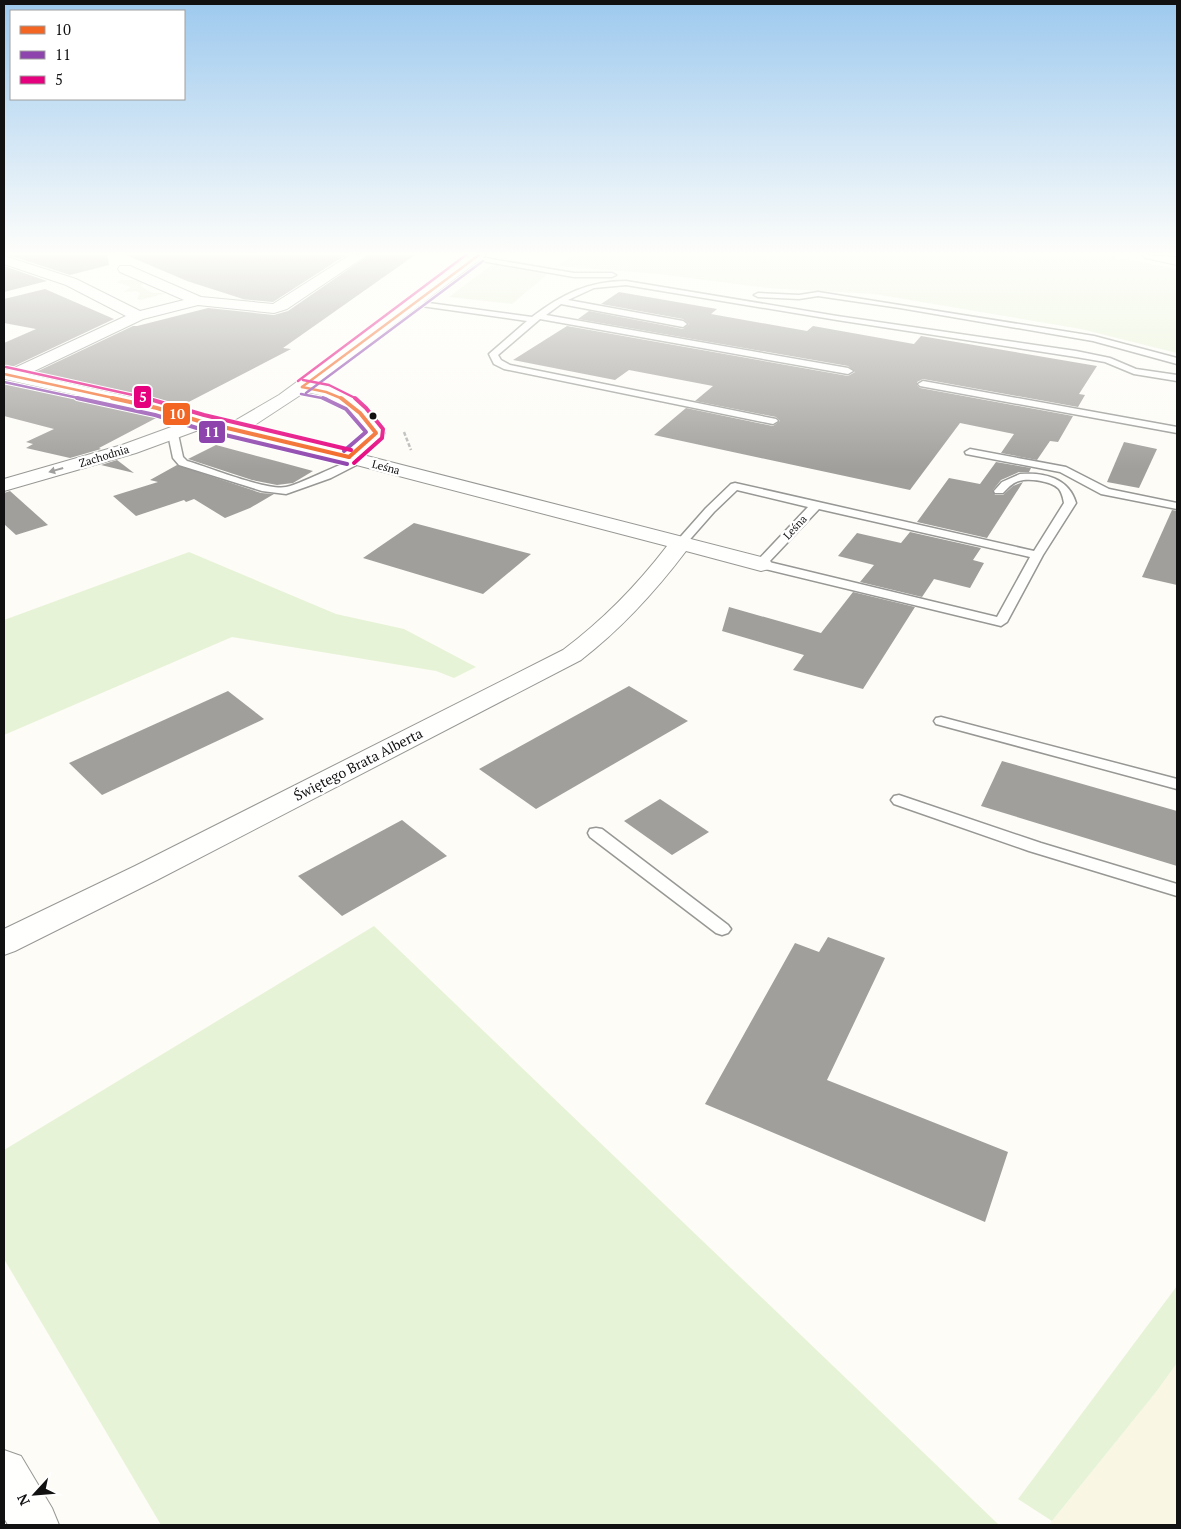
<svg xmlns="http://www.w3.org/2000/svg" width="1181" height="1529" viewBox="0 0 1181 1529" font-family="'PT Serif',serif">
  <rect width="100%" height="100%" fill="#fdfcf7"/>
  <path fill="#f9f7e4" d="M1177 1363V1525H1049L1156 1392Z"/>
  <g fill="#e7f3d7">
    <path d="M571 255H1107L1177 269V353L1081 329 874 294 768 288 659 274 558 266Z"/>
    <path d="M493 264 549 273 512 304 449 297Z"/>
    <path d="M121 280H143L148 282 140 286 153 293H166L141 300 137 299 140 293 136 291 123 292 131 287 116 282Z"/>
    <path d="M189 552 336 614 404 629 476 667 454 678 436 671 232 637 4 735V620Z"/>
    <path d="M374 926 999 1525H161L4 1259V1150Z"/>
    <path d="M1177 1286V1363L1156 1392 1052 1521 1018 1499Z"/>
  </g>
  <g fill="#a19f9c">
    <path d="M8 255H107L109 265 70 275Z"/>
    <path d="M126 255H346L273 302 241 299H243L187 281Z"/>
    <path d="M369 255H415L283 348 291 349 179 407 34 373 133 326H137L208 308 274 315 288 311Z"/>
    <path d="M4 266 47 281 4 292Z"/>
    <path d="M45 289 114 319 10 368 4 367V343L36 329 4 323V299Z"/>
    <path d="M619 292 717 309 711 314 807 331 813 326 914 344 921 336 1097 366 1079 394 1085 395 1078 407 923 379 917 382V385L920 388 1073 416 1058 442 1050 441 1037 460 1001 453 1014 434 960 423 910 490 654 435 686 408 773 426 780 421 776 417 695 401 713 386 629 370 615 380 513 360 567 326 848 376 855 372 848 366 578 319 589 311 683 329 689 324 683 319 601 304Z"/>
    <path d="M4 381 152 414 160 416 99 448 101 449 70 458 26 448 33 444 26 442 54 429 4 416Z"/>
    <path d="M1124 442 1157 449 1139 488 1107 482Z"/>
    <path d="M216 445 276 461 313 471 293 483 277 485 252 480 188 459Z"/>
    <path d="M117 460 134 473 101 465Z"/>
    <path d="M996 462 1031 468 1029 472H1019L1001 480 993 490 995 495H1003L1013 486 1023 482 987 538 917 522 949 478 980 484Z"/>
    <path d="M177 465 261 493 274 494 250 508 225 518 194 499 186 502 184 500 136 516 113 496 158 482 150 480Z"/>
    <path d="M10 491 48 525 16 535 4 524V493Z"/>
    <path d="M1172 510 1177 511V585L1142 577Z"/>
    <path d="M414 523 531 554 483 594 363 558Z"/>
    <path d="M910 532 981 548 973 560 984 563 970 588 934 579 922 597 860 582 874 565 838 556 857 533 901 543Z"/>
    <path d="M853 592 915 607 863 689 793 670 804 655 722 631 729 607 821 633Z"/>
    <path d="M629 686 688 721 536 809 479 769Z"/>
    <path d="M228 691 264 719 102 795 69 763Z"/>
    <path d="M1002 761 1177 811V866L981 806Z"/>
    <path d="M660 799 709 832 672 855 624 821Z"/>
    <path d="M402 820 447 856 342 916 298 876Z"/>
    <path d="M828 937 885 958 827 1080 1008 1152 985 1222 705 1104 795 943 819 952Z"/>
  </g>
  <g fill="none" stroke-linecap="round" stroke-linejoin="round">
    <defs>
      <g id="service">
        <path d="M473 256 574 273H612L616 275 612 277H574L476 260 472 258Z"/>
        <path d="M626 281 837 316 1076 351 1110 358 1136 369 1177 375V381L1134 374 1105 362 1076 357 837 320 626 285 594 288 568 300 683 321 687 324 683 327 561 304 546 315 848 368 853 371 848 374 540 319 498 355 501 360 510 365 776 419 778 421 773 424 504 369 494 364 489 354 527 321 414 305 410 303 414 301 532 317C561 295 588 281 626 281Z"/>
        <path d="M818 292 1094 336 1177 358V364L1093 341 900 308 818 296 799 299 758 297 754 295 758 293 799 295Z"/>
        <path d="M923 381 1177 427V433L920 386 918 384Z"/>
        <path d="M173 431 178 434 183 457 187 461C208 467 267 491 286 487 303 484 354 455 365 458L366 460 331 478 286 494 262 491 179 465 173 458 168 434Z"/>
        <path d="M970 449 1066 467 1109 489 1177 503V509L1101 494 1060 472 966 454 965 452Z"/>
        <path d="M1020 474C1044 472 1069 478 1076 503L1043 555 1007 622 1001 626 757 567 755 564 757 561 808 507 737 490 714 512 685 545H677L675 543 706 508 731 484 735 483 1034 551 1064 503C1063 498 1062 492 1058 488 1050 481 1029 478 1019 481 1012 483 1008 488 1003 493H995L994 491 1002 482ZM819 509 1030 557 997 617 769 562Z"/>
        <path d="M941 717 1177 779V789L936 724 934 721 936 718Z"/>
        <path d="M899 795 1041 843 1177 884V896L1029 851 894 804 891 800 894 796Z"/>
        <path d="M596 828 602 829 728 925 731 929 728 933 722 935 716 933 590 837 588 833 590 829Z"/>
      </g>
      <g id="minor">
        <path d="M350 255H367L287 309 274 313 198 305 143 319 28 374 157 403 231 423 279 395 470 255H486L316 384C352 391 365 404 385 433L363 455 769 559 772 564 769 569 761 571 686 551C655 592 621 629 581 660L157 880 15 951 4 955V929L135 866 563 650C603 620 637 585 667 546L345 462 204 428 136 453 4 491V479L122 445 185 422 152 412 4 379V369L10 370 126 316 66 285 4 264V256L76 279 140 311 184 300 120 272 118 269 120 266H130L201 297 273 304ZM305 392C333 396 350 408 366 432L345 450 250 428Z"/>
        <path d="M4 1450 21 1456 52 1508 59 1525H8L4 1518Z"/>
      </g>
      <path id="tertiary" d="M1143 255 1177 257V265L1145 258Z"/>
    </defs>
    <use href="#service" stroke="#979795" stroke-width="3"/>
    <use href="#minor" stroke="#979795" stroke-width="2"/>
    <use href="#tertiary" stroke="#979795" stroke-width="2"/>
    <path stroke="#b9b9b8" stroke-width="2.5" stroke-dasharray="4 2" stroke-linecap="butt" d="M404 432 411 450"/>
    <use href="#service" fill="#fffffe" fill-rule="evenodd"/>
    <use href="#minor" fill="#fffffe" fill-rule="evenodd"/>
    <use href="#tertiary" fill="#fffffe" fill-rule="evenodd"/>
    <defs>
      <g id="bus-1-far1">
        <path d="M4 374 118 399"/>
        <path d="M302 387 479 255"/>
        <path d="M302 387 326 392 343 399"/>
      </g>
      <g id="bus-1">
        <path d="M112 398 157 408 202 422 349 457"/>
        <path d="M341 398 360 413 376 433 349 457"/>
      </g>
      <g id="bus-2-far1">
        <path d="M4 382 83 399"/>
        <path d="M306 393 483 261"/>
        <path d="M301 394 327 399"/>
      </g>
      <g id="bus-2">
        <path d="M77 398 155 415 200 429 347 464"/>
        <path d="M323 398 346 409 366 432 344 451"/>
      </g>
      <g id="bus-3-far1">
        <path d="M6 367 151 399"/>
        <path d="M303 380 329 385 357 399"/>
        <path d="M298 381 466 255"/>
      </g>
      <g id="bus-3">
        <path d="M146 398 204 415 351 450"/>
        <path d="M354 463 382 438 383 429 366 408 355 398"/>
      </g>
    </defs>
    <use href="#bus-1-far1" stroke="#fff" stroke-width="4.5"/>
    <use href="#bus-1" stroke="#fff" stroke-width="6"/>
    <use href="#bus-2-far1" stroke="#fff" stroke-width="4.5"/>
    <use href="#bus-2" stroke="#fff" stroke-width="6"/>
    <use href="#bus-3-far1" stroke="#fff" stroke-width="4.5"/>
    <use href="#bus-3" stroke="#fff" stroke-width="6"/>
    <use href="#bus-1-far1" stroke="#f26522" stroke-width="2.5"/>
    <use href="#bus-1" stroke="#f26522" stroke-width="4"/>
    <use href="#bus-2-far1" stroke="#8e44ad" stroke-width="2.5"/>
    <use href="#bus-2" stroke="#8e44ad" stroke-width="4"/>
    <use href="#bus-3-far1" stroke="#e5007d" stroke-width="2.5"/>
    <use href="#bus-3" stroke="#e5007d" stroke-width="4"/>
  </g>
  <defs><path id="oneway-solid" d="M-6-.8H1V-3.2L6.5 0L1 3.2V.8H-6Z" transform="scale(1.25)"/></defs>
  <use fill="#a0a09f" href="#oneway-solid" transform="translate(56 470) rotate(164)"/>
  <linearGradient id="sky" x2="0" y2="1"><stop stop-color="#9dc9ee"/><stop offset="0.54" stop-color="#fefefb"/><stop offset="1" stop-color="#fefefb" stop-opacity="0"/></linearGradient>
  <rect width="1181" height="469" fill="url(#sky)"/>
  <circle fill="#111" stroke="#fff" stroke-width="2" cx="373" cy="416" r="4.5"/>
  <g text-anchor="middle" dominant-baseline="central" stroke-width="5" stroke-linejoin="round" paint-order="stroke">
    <g font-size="11" fill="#111" stroke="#fff">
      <text transform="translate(104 456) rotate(-17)">Zachodnia</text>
      <text transform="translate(386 467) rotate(15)">Leśna</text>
      <text transform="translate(795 527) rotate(-47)">Leśna</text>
    </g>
    <g font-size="14" fill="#111" stroke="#fff">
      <text transform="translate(358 764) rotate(-27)">Świętego Brata Alberta</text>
    </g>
  </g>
  <g stroke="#fff" stroke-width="2">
    <rect x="133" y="385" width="19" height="24" rx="5" fill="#e5007d"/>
    <rect x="162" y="402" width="29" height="24" rx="5" fill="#f26522"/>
    <rect x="198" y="420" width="28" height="24" rx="5" fill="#8e44ad"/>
  </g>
  <g font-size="14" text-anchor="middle" font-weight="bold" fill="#fff">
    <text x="143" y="402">5</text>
    <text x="177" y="419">10</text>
    <text x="212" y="437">11</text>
  </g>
  <rect width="1181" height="1529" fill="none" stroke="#111111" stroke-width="10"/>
  <rect x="10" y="10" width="175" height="90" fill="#ffffff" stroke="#a0a0a0"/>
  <rect x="20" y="26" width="25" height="8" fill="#f26522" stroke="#a0a0a0"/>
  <text x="55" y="35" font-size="15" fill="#111111">10</text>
  <rect x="20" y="51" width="25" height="8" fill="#8e44ad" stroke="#a0a0a0"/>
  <text x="55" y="60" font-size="15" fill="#111111">11</text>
  <rect x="20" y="76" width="25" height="8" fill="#e5007d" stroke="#a0a0a0"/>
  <text x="55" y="85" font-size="15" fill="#111111">5</text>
  <g transform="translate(35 1494) rotate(244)" stroke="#ffffff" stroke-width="4" paint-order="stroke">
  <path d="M0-4L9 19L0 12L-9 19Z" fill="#111111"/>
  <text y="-8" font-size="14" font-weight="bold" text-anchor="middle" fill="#111111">N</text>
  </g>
</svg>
